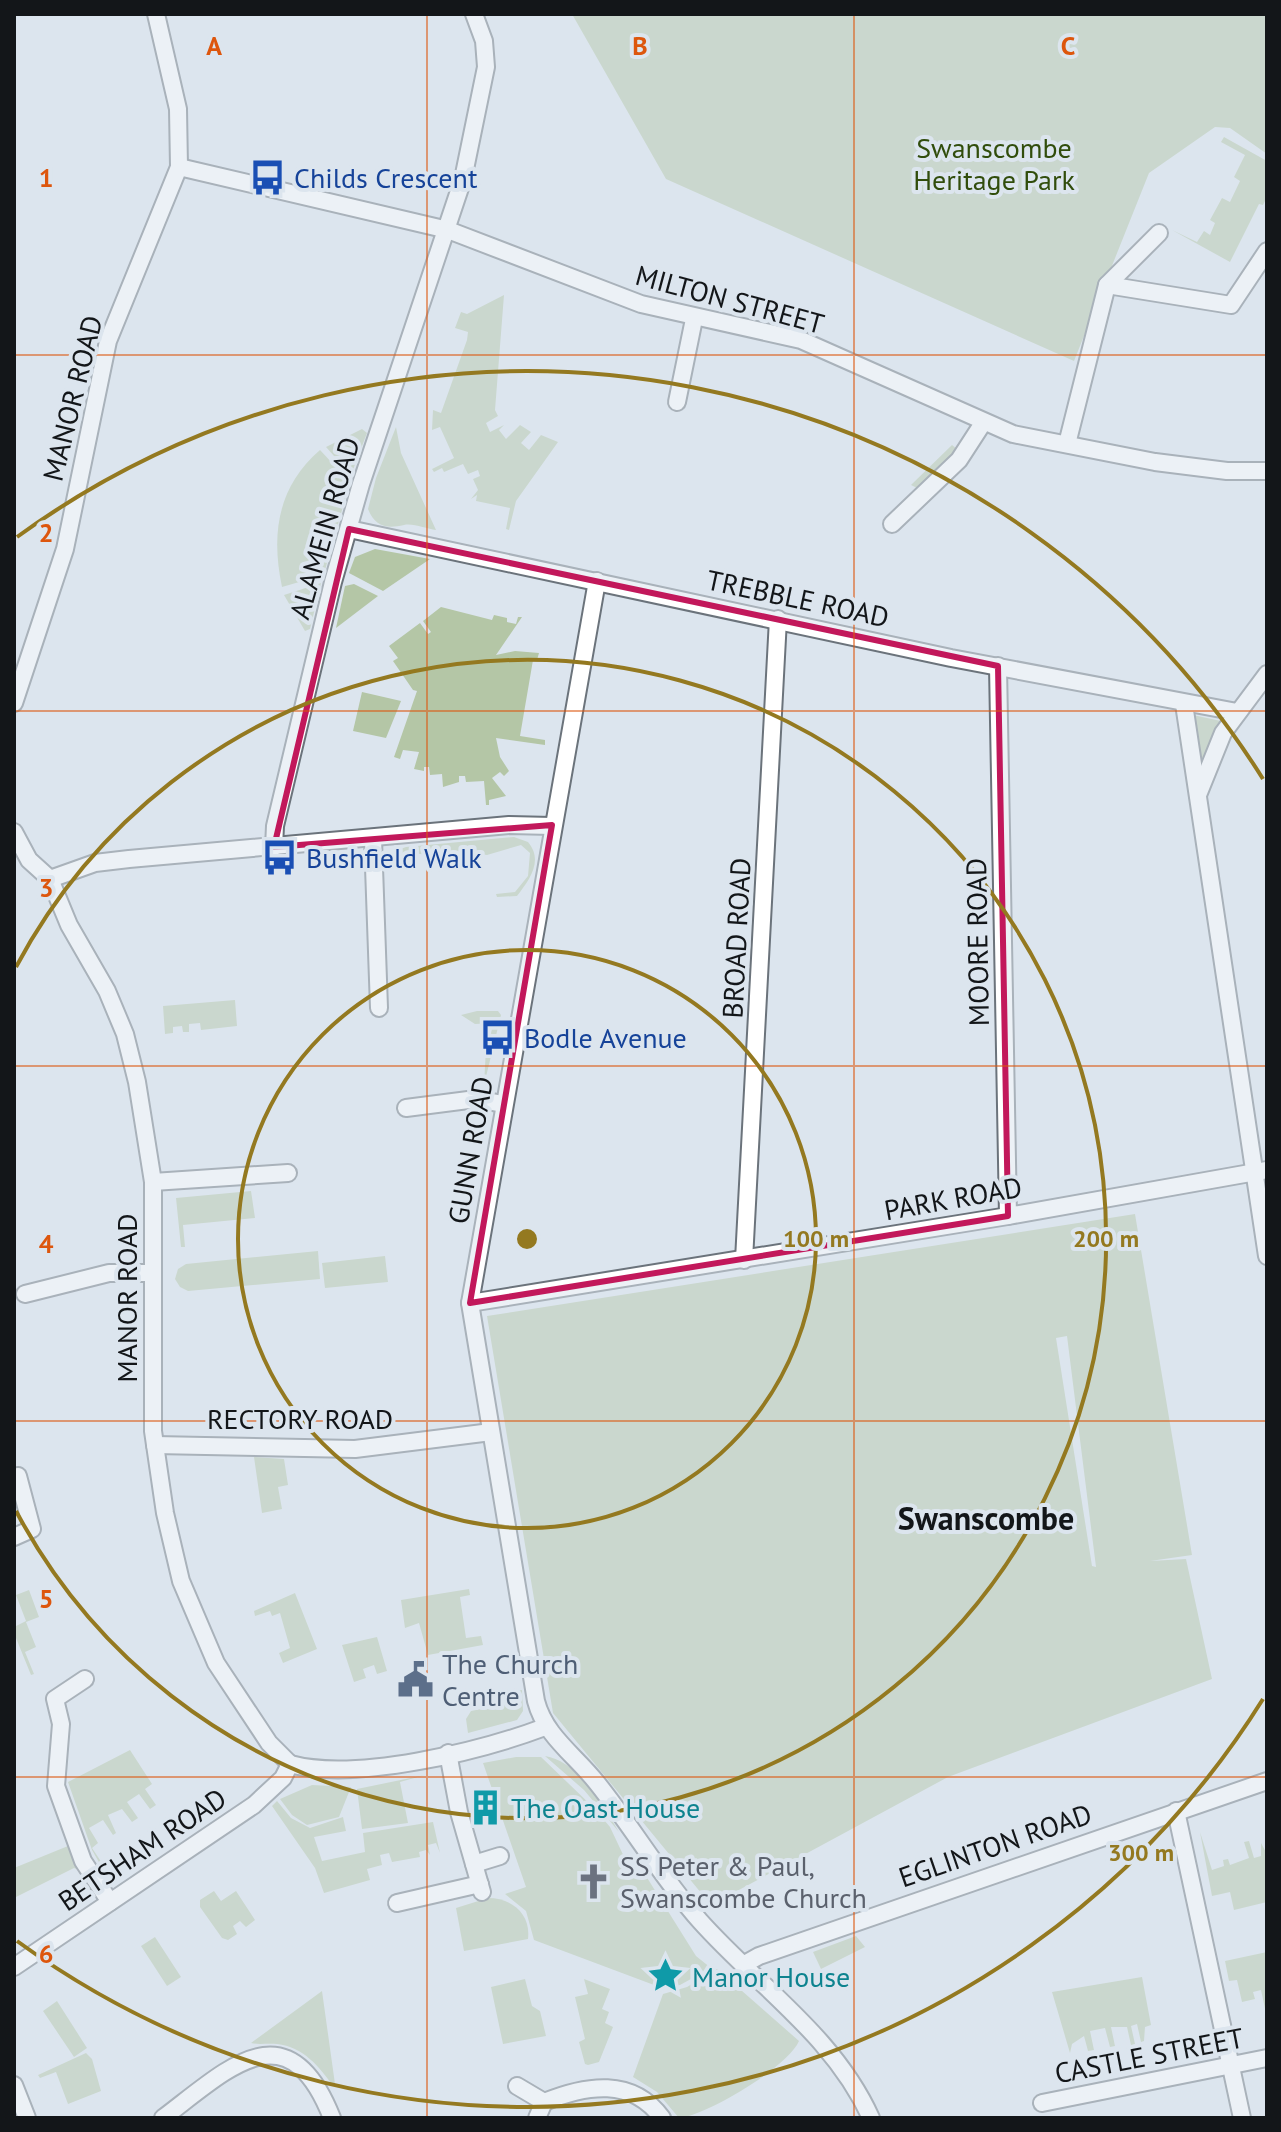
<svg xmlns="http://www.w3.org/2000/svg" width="1281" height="2132" viewBox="0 0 1281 2132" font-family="'PT Sans',sans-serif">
  <rect width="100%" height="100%" fill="#dce5ee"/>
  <g fill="#b4c6a6" fill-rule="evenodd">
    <path d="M572 14H1267V154L1230 128 1215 127 1149 173 1074 361 666 179Z"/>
    <path d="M1224 137 1267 161V197L1263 205 1259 204 1230 262 1172 230 1197 242 1204 231 1210 235 1215 223 1210 220 1222 198 1230 202 1240 181 1234 177 1245 155 1221 142Z"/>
    <path d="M504 295 495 410 498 416 486 423 490 432 504 425 499 430 506 439 520 425 531 432 521 443 529 450 541 435 558 442 516 501 509 530 506 529 510 508 476 501 477 495 471 499 478 490 473 479 480 476 478 470 468 474 463 464 444 472 442 468 434 472 432 469 454 458 440 427 432 430 433 410 441 413 467 340 468 332 455 328 461 312 467 314Z"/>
    <path d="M396 427 401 453 436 530C427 529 413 523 404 525 387 529 375 527 368 509L376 478Z"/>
    <path d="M362 429 367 433 351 475 326 447Z"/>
    <path d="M952 445 957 449 956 456 919 489 911 485Z"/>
    <path d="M320 450 348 480V489L325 570 320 576 282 587C271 535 277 487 320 450Z"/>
    <path d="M375 549 430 559 383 591 349 573 355 557Z"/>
    <path d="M321 583 310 629 305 631 284 595Z"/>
    <path d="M354 584 378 596 336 628 345 586Z"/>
    <path d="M441 607 492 620 494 615 507 618V622L516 624 518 617H522L496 655 515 651 539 653 537 660H533L520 736 545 740V745L496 738 500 757 509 771 504 776 500 772 492 778 506 796 489 800V805H486L484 781 466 782 465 776H459V782L443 787 442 774 430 775 429 767H424V771L414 769 419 752 403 750 400 759 394 757 417 691 413 690 393 661 398 658 389 646 420 623 428 634 431 632 423 621Z"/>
    <path d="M362 692 401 701 386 738 353 731Z"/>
    <path d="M1193 715 1221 721 1202 767Z"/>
    <path d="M514 837 528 842C544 861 529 880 517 896L497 897 496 894 515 892 528 876 530 853 521 845 487 855 461 851 443 857 405 852 388 860 395 851 406 847Z"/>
    <path d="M235 1000 237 1026 201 1030 200 1023 189 1024V1032H183L182 1026 173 1027V1033L165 1034 163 1006Z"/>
    <path d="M477 1011H498L501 1015 484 1085 486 1048 494 1023 475 1024 461 1015Z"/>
    <path d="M251 1191 255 1218 183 1225 185 1247H181L176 1198Z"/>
    <path d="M1135 1214 1192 1555 1150 1561 1186 1559 1212 1679 948 1777 711 1905 553 1713 487 1316ZM1067 1336 1096 1567 1092 1566 1056 1338Z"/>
    <path d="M318 1251 320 1279 188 1291 180 1287 175 1279 178 1269 186 1264Z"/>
    <path d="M385 1256 388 1282 325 1288 322 1263Z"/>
    <path d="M254 1457 284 1459 288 1485 278 1487 282 1509 262 1513Z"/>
    <path d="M469 1589 470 1595 460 1597 466 1638 481 1636 483 1645 428 1655 419 1623 405 1628 401 1600Z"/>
    <path d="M29 1590 39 1617 26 1622 36 1647 25 1652 34 1674 31 1675 14 1633V1627L26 1621 16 1595Z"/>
    <path d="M295 1593 317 1649 283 1663 279 1653 290 1648 280 1613 272 1616 270 1611 255 1616 254 1611Z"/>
    <path d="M377 1637 387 1671 377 1674 374 1665 363 1669 366 1678 354 1682 342 1645Z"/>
    <path d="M522 1690 523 1711 517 1720 468 1733 466 1719 471 1711 506 1704V1693Z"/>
    <path d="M130 1750 152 1784 145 1789 156 1805 150 1809 139 1794 127 1802 138 1818 132 1822 122 1809 108 1815 116 1833 113 1835 103 1820 89 1828 98 1843 92 1848 106 1869 104 1871 92 1850 68 1782Z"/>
    <path d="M545 1756C578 1761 603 1805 619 1832L584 1790Z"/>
    <path d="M516 1757H541L594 1808 610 1827 627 1863 636 1860 696 1956 711 1968 680 1985 662 1988 534 1940 526 1911 505 1894 526 1887 483 1763Z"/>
    <path d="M425 1775 400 1782 408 1823 362 1829 357 1789Z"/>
    <path d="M312 1785 351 1787 339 1817 307 1825 292 1815 280 1799Z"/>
    <path d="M277 1801 291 1818 310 1828 343 1817 346 1831 314 1837 322 1861 365 1852 363 1833 433 1822 440 1853 436 1843 428 1845 430 1855 426 1850 419 1852 420 1857 392 1862 389 1853 380 1855 382 1865 367 1869 370 1880 324 1893 315 1868 272 1806Z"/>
    <path d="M1200 1832 1212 1870 1224 1866 1223 1860 1228 1859 1230 1865 1249 1858 1244 1842 1249 1841 1254 1858 1261 1856V1843L1267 1854V1902L1234 1910 1230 1892 1212 1896Z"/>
    <path d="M68 1846 79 1870 74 1868 14 1898V1868Z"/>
    <path d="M214 1891 221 1901 236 1891 255 1920 246 1927 240 1921 233 1926 237 1934 228 1940 222 1938 200 1907V1900Z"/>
    <path d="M488 1898C512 1898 531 1914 528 1939L464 1951 456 1908Z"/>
    <path d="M856 1936 865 1947 821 1969 813 1952Z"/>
    <path d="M155 1937 181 1977 167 1986 141 1946Z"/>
    <path d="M1267 1952V2018L1261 1990 1253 1992 1255 1999 1242 2002 1237 1980 1229 1981 1225 1961Z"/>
    <path d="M717 1969 799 2041C788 2067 706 2116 679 2118L657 2092 633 2077 663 1994 687 1987Z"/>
    <path d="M1142 1977 1151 2025 1145 2027 1144 2041 1141 2042 1137 2024 1131 2026 1135 2044 1131 2045 1127 2027H1111L1115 2046 1110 2047 1105 2028 1090 2031 1094 2050 1088 2051 1084 2036 1072 2044 1070 2053 1052 1992Z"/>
    <path d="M525 1979 532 2006 540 2011 546 2036 503 2044 491 1987Z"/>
    <path d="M584 1979 610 1989 602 2009 609 2012 605 2023 613 2027 599 2062 588 2065 585 2064 579 2042 585 2039 575 1997 588 1994Z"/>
    <path d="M322 1991 335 2084 333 2086C319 2066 303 2047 277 2044 268 2043 258 2045 251 2043Z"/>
    <path d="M57 2001 87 2048 74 2057 43 2011Z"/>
    <path d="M86 2053 92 2059 101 2091 68 2104 56 2072 40 2078 38 2075Z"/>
  </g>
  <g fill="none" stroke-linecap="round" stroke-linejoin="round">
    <defs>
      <g id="street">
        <path d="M179 167 448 230 641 304 801 340 1013 434 1155 462 1227 471H1267"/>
        <path d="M1107 285 1231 305 1267 251"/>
        <path d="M677 402 694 319"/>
        <path d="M1067 444 1107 285 1159 233"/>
        <path d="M892 524 959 460 983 423"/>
        <path d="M349 529 951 658 1237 712"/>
        <path d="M597 581 470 1303 536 1701C545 1736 575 1755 597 1783 633 1828 662 1878 700 1921 759 1987 834 2036 871 2118"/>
        <path d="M998 666 1008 1216"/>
        <path d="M14 703 65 549 108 341 179 167 178 109 156 14"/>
        <path d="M1184 704 1267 1256"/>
        <path d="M1198 795 1223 733 1267 674"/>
        <path d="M14 832 29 860 50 879 69 925 107 991 125 1034 137 1082 153 1182V1431L165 1513 181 1581 216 1663 269 1743 290 1764"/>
        <path d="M373 839 379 1008"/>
        <path d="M274 847 275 826 333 582 361 484 463 179 486 67 484 41 474 14"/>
        <path d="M50 879 95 863 129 859 509 825 552 826"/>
        <path d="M406 1108 476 1099 503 1104"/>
        <path d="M153 1182 288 1173"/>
        <path d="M744 1260 778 619"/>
        <path d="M25 1294 109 1273H151"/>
        <path d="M470 1303 1008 1216 1267 1170"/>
        <path d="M155 1445 355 1449 491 1432"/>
        <path d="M14 1537 32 1529 18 1476"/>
        <path d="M85 1679 55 1699 61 1724 56 1786 83 1861 110 1902"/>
        <path d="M448 1753 459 1812 482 1892"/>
        <path d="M290 1764C356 1782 481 1751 545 1727"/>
        <path d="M1176 1811 1242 2118"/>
        <path d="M474 1864 500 1856"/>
        <path d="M397 1903 480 1884"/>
        <path d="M743 1965 759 1956 1267 1781"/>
        <path d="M14 1967 254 1805 283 1778 290 1764"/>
        <path d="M14 2085 27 2118"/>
        <path d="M517 2086 544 2102C586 2085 632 2077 662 2118"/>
        <path d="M1042 2103 1267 2058"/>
        <path d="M163 2118C228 2069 288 2006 332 2118"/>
        <path d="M537 2118 544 2102"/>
      </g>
    </defs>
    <use href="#street" stroke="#6b737b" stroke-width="20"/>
    <use href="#street" stroke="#fff" stroke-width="16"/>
  </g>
  <path d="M0 0H1281V2132H0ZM349 529 998 666 1008 1216 470 1303 552 825 274 847Z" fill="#dce5ee" fill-opacity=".55" fill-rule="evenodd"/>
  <path fill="none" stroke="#c2185b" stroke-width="6" stroke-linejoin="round" d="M349 529 998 666 1008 1216 470 1303 552 825 274 847Z"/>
  <path fill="none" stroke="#dd560d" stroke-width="2" stroke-opacity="0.55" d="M427 14V2118M854 14V2118M14 355H1267M14 711H1267M14 1066H1267M14 1421H1267M14 1777H1267"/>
  <g fill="none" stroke="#947920" stroke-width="4">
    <circle cx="527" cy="1239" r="289"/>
    <path d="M16 967A579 579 0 1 1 16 1511"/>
    <path d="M1263 1699A868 868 0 0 1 17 1941M17 537A868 868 0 0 1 1263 779"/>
  </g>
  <defs>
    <symbol id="bus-bare" viewBox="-9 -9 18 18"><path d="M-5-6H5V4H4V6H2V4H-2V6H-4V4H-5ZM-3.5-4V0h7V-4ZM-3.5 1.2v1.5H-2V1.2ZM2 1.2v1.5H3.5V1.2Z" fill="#1a4fb4" stroke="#dce5ee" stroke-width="2.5" paint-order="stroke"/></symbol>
    <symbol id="civic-bare" viewBox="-9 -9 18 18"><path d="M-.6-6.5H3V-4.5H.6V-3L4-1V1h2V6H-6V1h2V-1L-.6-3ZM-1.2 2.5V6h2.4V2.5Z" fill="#5c6f8a" stroke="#dce5ee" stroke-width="2.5" paint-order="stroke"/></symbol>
    <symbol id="building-bare" viewBox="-9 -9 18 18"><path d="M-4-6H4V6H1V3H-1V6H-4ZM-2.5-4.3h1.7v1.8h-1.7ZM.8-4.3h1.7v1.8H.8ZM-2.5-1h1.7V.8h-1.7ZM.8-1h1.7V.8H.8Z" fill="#0f9aa8" stroke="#dce5ee" stroke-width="2.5" paint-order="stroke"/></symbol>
    <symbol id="church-bare" viewBox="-9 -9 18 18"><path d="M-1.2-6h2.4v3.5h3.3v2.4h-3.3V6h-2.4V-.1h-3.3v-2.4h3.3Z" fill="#6b7280" stroke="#dce5ee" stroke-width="2.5" paint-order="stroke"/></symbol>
    <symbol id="sight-bare" viewBox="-9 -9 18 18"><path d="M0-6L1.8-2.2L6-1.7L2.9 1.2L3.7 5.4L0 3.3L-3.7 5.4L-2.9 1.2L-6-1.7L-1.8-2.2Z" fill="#0f9aa8" stroke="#dce5ee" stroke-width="2.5" paint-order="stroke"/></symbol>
  </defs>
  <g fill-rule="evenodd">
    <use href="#bus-bare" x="242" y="152" width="51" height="51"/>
    <use href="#bus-bare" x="254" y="832" width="51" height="51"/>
    <use href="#bus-bare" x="472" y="1012" width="51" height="51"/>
    <use href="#civic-bare" x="390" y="1654" width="51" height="51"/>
    <use href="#building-bare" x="460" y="1782" width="51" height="51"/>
    <use href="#church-bare" x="568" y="1856" width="51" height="51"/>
    <use href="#sight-bare" x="640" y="1950" width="51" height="51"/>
  </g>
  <g text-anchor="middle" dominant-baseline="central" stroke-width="8" stroke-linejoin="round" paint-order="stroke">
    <g font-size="28" fill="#314d0c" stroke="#dce5ee">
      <text x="994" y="147">Swanscombe<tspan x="994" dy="32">Heritage Park</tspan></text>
    </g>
    <g font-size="28" fill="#164399" stroke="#dce5ee" text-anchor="start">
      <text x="294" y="177">Childs Crescent</text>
      <text x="306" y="857">Bushfield Walk</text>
      <text x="524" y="1037">Bodle Avenue</text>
    </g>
    <g font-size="28" fill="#131619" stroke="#dce5ee">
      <text transform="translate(730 299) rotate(15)">MILTON STREET</text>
      <text transform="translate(72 398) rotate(-76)">MANOR ROAD</text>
      <text transform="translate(324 528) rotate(-74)">ALAMEIN ROAD</text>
      <text transform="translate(798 598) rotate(12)">TREBBLE ROAD</text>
      <text transform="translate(736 938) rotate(-87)">BROAD ROAD</text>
      <text transform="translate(977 942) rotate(-91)">MOORE ROAD</text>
      <text transform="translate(470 1150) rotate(-80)">GUNN ROAD</text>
      <text transform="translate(953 1198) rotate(-10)">PARK ROAD</text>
      <text transform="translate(126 1298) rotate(-90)">MANOR ROAD</text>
      <text x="300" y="1418">RECTORY ROAD</text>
      <text transform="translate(995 1845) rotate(-19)">EGLINTON ROAD</text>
      <text transform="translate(142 1849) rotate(-34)">BETSHAM ROAD</text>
      <text transform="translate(1149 2055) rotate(-11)">CASTLE STREET</text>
    </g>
    <g font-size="28" fill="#4e5e75" stroke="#dce5ee" text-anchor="start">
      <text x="442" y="1663">The Church<tspan x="442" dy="32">Centre</tspan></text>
    </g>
    <g font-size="28" fill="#0d838f" stroke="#dce5ee" text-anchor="start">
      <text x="511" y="1807">The Oast House</text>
      <text x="692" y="1976">Manor House</text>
    </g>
    <g font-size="28" fill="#5b616d" stroke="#dce5ee" text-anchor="start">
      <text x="620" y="1865">SS Peter &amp; Paul,<tspan x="620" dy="32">Swanscombe Church</tspan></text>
    </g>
    <g font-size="32" font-weight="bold" fill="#131619" stroke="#dce5ee">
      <text x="986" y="1518">Swanscombe</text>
    </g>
  </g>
  <g font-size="26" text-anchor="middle" font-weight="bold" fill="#dd560d" stroke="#dce5ee" stroke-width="8" stroke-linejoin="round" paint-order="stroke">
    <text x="214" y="55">A</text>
    <text x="640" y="55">B</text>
    <text x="1068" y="55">C</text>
    <text x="46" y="187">1</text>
    <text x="46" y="542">2</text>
    <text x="46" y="897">3</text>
    <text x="46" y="1253">4</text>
    <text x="46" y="1608">5</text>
    <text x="46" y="1963">6</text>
  </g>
  <circle cx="527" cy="1239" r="12" fill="#947920" stroke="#dce5ee" stroke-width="4"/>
  <g font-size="24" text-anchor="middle" font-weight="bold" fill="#947920" stroke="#dce5ee" stroke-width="8" stroke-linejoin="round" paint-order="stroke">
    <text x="816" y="1247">100 m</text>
    <text x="1106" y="1247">200 m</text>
    <text x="1141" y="1861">300 m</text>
  </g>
  <rect width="1281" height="2132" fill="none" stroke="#131619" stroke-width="32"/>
</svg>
